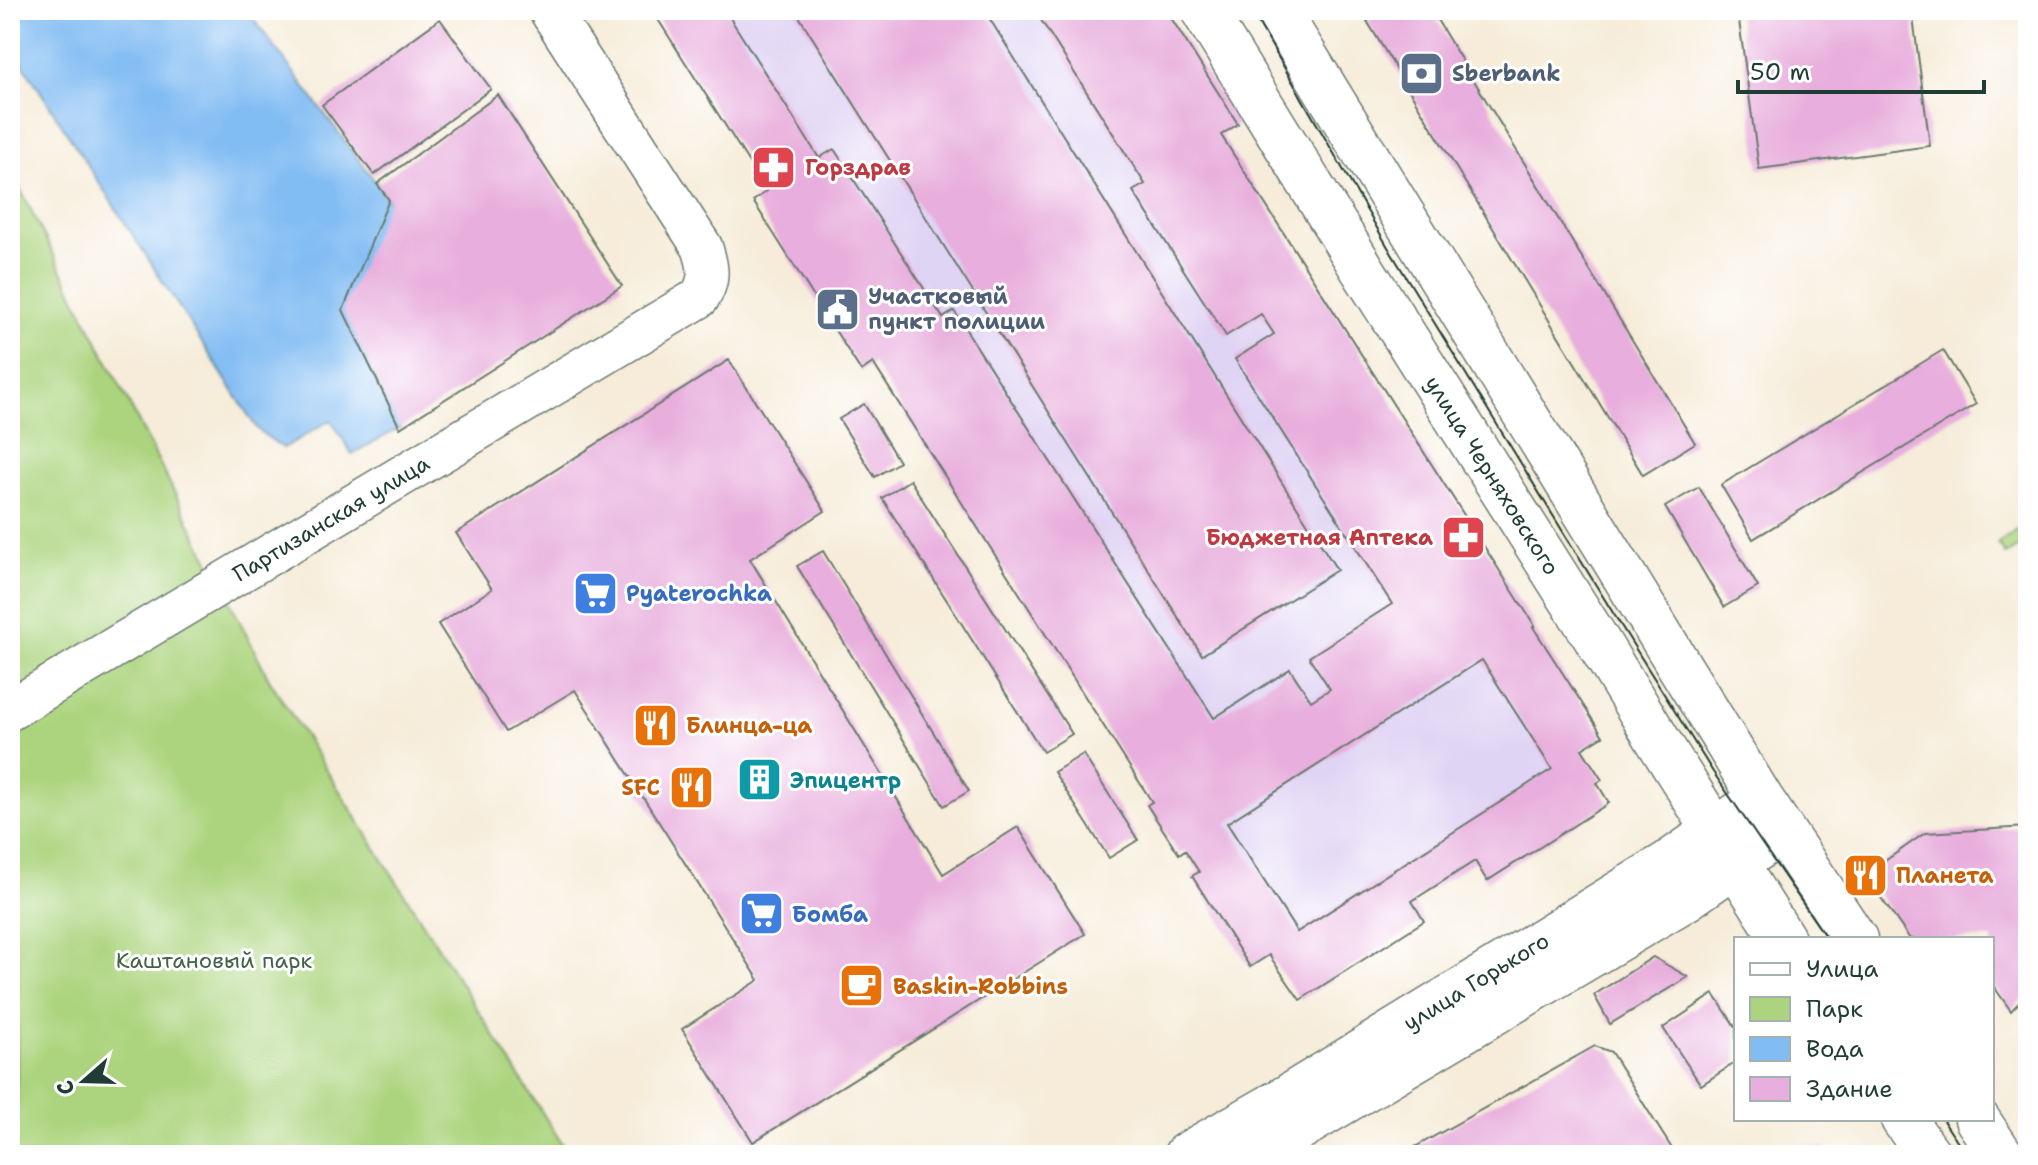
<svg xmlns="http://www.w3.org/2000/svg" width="2038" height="1165" viewBox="0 0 2038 1165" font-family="'Shantell Sans',sans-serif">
  <rect width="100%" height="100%" fill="#fff"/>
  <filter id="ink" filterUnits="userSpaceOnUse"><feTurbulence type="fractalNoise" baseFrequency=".0125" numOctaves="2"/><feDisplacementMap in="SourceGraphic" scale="16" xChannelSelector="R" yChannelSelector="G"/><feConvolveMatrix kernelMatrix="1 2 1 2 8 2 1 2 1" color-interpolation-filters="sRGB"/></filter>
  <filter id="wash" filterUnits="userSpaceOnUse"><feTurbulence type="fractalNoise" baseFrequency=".006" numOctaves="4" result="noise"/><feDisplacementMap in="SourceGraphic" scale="32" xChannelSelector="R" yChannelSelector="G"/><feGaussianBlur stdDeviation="1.8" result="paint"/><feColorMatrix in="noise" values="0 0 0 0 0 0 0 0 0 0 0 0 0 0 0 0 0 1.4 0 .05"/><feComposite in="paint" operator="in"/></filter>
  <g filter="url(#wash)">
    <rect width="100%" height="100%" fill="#f6ecd9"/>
    <g fill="#e0d4f4">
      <path d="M652 10H1166L1238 124 1222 135 1535 626 1533 628 1603 736 1583 750 1602 780 1288 981 1269 955 1250 967 1192 876 1199 871 1186 850 1179 854 1147 805 1152 801 873 364 861 371 753 201 767 191Z"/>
      <path d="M1798 1144 1825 1147 1826 1155H1783Z"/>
    </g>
    <g fill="#acd47e" stroke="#668859" stroke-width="2">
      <path d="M10 169 269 679 569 1155H16L18 960 10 949Z"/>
      <path d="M2028 523V540L2006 555 1998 543Z"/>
    </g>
    <path fill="#81bcf3" stroke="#507c94" stroke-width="2" d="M10 10H247L389 200 400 428 352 454 331 420 283 448 258 430 10 44Z"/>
    <g id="blocks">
      <g fill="#e8aedd" fill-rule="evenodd">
        <path d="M652 10H725L819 158 834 149 943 318 954 311 1214 718 1290 669 1311 701 1330 689 1309 657 1392 604 1235 359 1274 334 1261 314 1226 336 1133 191 1145 184 1041 20 1056 10H1166L1238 124 1221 135 1535 626 1533 627 1603 736 1582 749 1602 780 1597 783 1609 803 1487 881 1475 861 1412 901 1424 921 1300 1000 1269 955 1250 967 1192 876 1199 872 1185 850 1179 854 1147 805 1152 802 873 363 861 371 753 201 767 191ZM1482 660 1552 769 1297 932 1227 823Z"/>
        <path d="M795 10H984L1337 570 1202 655Z"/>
        <path d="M1386 10H1431L1695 443 1643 475 1367 21Z"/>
        <path d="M1758 10H1912L1930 146 1759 169 1738 13Z"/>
        <path d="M440 19 491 89 374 175 322 105Z"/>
        <path d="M498 95 622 286 400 428 343 310 389 200 377 184Z"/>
        <path d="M1943 350 1976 404 1753 539 1721 485Z"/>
        <path d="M729 360 825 511 750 559 943 874 1018 827 1085 934 753 1142 682 1029 759 980 575 690 506 732 438 624 492 589 456 533Z"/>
        <path d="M864 404 899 462 875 477 839 419Z"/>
        <path d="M910 480 1072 734 1043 752 882 498Z"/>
        <path d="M1699 487 1758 587 1724 607 1665 507Z"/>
        <path d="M823 551 969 791 944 806 797 566Z"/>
        <path d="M1083 754 1138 840 1109 858 1054 772Z"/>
        <path d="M2028 827V993L2011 1011 1992 984V939H1910L1865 875 1925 833Z"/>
        <path d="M1653 957 1688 977 1610 1024 1594 995Z"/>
        <path d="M1714 994 1736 1028V1062L1701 1085 1663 1028Z"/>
        <path d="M1595 1046 1611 1052 1676 1155H1401Z"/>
      </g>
    </g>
  </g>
  <g filter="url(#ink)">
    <use href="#blocks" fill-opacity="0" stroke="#6a7a6e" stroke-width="2"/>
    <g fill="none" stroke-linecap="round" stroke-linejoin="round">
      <defs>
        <g id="secondary">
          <path id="s1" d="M10 710 699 298C711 280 709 268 702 247L549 10"/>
        </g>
        <g id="primary">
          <path id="s2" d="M1203 10 1366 275 1595 637 1659 742 1783 939"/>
          <path d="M1277 10 1761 799 1855 939"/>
          <path d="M1903 1119 1929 1155"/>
          <path d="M1977 1119 2001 1155"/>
          <path id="s3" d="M1186 1155 1281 1101 1667 864 1739 814"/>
          <path d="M1254 1155 1687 898 1761 846"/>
        </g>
      </defs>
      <use href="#secondary" stroke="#6a7a6e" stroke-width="43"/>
      <use href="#primary" stroke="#6a7a6e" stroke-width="47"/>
      <use href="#secondary" stroke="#fff" stroke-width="40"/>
      <use href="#primary" stroke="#fff" stroke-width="44"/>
      <g stroke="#1f3d34" stroke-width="2">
        <path d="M1251 10 1392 254 1610 608 1713 772 1827 939"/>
        <path d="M1942 1119 1966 1155"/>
      </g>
    </g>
  </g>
  <defs>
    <symbol id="bank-square" viewBox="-11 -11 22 22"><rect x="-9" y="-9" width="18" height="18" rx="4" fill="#5c6f8a" stroke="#fff"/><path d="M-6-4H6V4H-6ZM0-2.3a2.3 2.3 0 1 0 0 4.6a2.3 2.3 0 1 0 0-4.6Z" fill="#fff"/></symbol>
    <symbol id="pharmacy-square" viewBox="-11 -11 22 22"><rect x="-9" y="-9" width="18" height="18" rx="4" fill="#e0444e" stroke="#fff"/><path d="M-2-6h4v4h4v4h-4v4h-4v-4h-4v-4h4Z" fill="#fff"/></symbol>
    <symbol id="civic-square" viewBox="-11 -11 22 22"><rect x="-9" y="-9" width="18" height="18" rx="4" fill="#5c6f8a" stroke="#fff"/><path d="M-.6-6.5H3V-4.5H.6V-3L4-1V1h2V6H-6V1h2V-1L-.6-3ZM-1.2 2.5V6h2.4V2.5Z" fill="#fff"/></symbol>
    <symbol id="supermarket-square" viewBox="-11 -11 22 22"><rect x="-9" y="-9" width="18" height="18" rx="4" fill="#3f7fe0" stroke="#fff"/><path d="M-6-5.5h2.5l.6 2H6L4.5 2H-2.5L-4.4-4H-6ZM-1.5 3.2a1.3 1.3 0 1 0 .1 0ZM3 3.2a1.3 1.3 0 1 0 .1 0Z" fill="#fff"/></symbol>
    <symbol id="restaurant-square" viewBox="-11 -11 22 22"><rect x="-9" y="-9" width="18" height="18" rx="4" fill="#e8710a" stroke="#fff"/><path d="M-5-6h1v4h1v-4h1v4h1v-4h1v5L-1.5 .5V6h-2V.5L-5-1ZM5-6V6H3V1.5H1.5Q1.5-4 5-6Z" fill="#fff"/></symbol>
    <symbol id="building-square" viewBox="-11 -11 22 22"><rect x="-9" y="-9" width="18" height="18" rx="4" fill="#0f9aa8" stroke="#fff"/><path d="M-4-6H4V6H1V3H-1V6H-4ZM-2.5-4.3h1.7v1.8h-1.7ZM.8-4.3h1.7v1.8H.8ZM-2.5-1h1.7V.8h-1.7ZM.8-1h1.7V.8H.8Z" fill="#fff"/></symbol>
    <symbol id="cafe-square" viewBox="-11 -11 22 22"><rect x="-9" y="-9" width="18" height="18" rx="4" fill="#e8710a" stroke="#fff"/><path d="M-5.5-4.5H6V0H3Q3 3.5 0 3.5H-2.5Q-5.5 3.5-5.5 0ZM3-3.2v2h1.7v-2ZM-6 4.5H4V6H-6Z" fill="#fff"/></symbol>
  </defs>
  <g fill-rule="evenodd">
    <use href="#bank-square" x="1396" y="48" width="51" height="51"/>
    <use href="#pharmacy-square" x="748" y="142" width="51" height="51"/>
    <use href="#civic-square" x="812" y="284" width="51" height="51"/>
    <use href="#pharmacy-square" x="1438" y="512" width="51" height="51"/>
    <use href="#supermarket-square" x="570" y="568" width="51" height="51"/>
    <use href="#restaurant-square" x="630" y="700" width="51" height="51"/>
    <use href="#building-square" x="734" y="754" width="51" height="51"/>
    <use href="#restaurant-square" x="666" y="762" width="51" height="51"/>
    <use href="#restaurant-square" x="1840" y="850" width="51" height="51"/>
    <use href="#supermarket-square" x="736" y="888" width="51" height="51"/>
    <use href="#cafe-square" x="836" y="960" width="51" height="51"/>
  </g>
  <g text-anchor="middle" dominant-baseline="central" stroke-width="6" stroke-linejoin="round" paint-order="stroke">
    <g font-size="22" font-weight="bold" fill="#4e5e75" stroke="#fff" text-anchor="start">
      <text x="1452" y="73">Sberbank</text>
      <text x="868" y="296">Участковый<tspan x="868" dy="25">пункт полиции</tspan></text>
    </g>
    <g font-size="22" font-weight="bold" fill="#be3a42" stroke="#fff" text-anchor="start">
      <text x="805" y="167">Горздрав</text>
      <text x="1433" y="537" text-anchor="end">Бюджетная Аптека</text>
    </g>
    <g font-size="22" fill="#1f3d34" stroke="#fff">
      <text stroke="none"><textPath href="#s2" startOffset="548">улица Черняховского</textPath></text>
      <text stroke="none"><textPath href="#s1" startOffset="374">Партизанская улица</textPath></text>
      <text stroke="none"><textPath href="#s3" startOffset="338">улица Горького</textPath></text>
    </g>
    <g font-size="22" font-weight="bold" fill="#366cbe" stroke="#fff" text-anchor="start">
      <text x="626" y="593">Pyaterochka</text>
      <text x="792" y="914">Бомба</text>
    </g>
    <g font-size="22" font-weight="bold" fill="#c56008" stroke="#fff" text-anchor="start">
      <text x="686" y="725">Блинца-ца</text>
      <text x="660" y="787" text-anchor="end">SFC</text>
      <text x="1896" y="875">Планета</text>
      <text x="893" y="986">Baskin-Robbins</text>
    </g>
    <g font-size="22" font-weight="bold" fill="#0d838f" stroke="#fff" text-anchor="start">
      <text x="790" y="780">Эпицентр</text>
    </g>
    <g font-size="22" fill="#426346" stroke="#fff">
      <text x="214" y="960">Каштановый парк</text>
    </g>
  </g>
  <rect width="2038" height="1165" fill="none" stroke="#fff" stroke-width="40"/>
  <rect x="1734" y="937" width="260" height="184" fill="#ffffff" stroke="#a5b1ae" stroke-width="2"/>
  <rect x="1750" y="963" width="40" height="12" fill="#ffffff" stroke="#a5b1ae" stroke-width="2"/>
  <text x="1806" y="977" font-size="24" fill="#1f3d34">Улица</text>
  <rect x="1750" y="997" width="40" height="24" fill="#acd47e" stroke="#a5b1ae" stroke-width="2"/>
  <text x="1806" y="1017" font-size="24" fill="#1f3d34">Парк</text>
  <rect x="1750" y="1037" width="40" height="24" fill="#81bcf3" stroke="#a5b1ae" stroke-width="2"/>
  <text x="1806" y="1057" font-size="24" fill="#1f3d34">Вода</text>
  <rect x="1750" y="1077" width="40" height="24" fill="#e8aedd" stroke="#a5b1ae" stroke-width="2"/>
  <text x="1806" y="1097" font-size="24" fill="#1f3d34">Здание</text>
  <g transform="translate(84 1081) rotate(250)" stroke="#ffffff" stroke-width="6" paint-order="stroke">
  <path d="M0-6L14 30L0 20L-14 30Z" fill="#1f3d34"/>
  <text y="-12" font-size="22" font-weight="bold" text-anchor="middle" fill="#1f3d34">С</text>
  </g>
  <path d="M1738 80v12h246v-12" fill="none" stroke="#1f3d34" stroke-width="4"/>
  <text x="1750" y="80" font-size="24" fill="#1f3d34" stroke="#ffffff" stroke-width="6" paint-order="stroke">50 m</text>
</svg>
